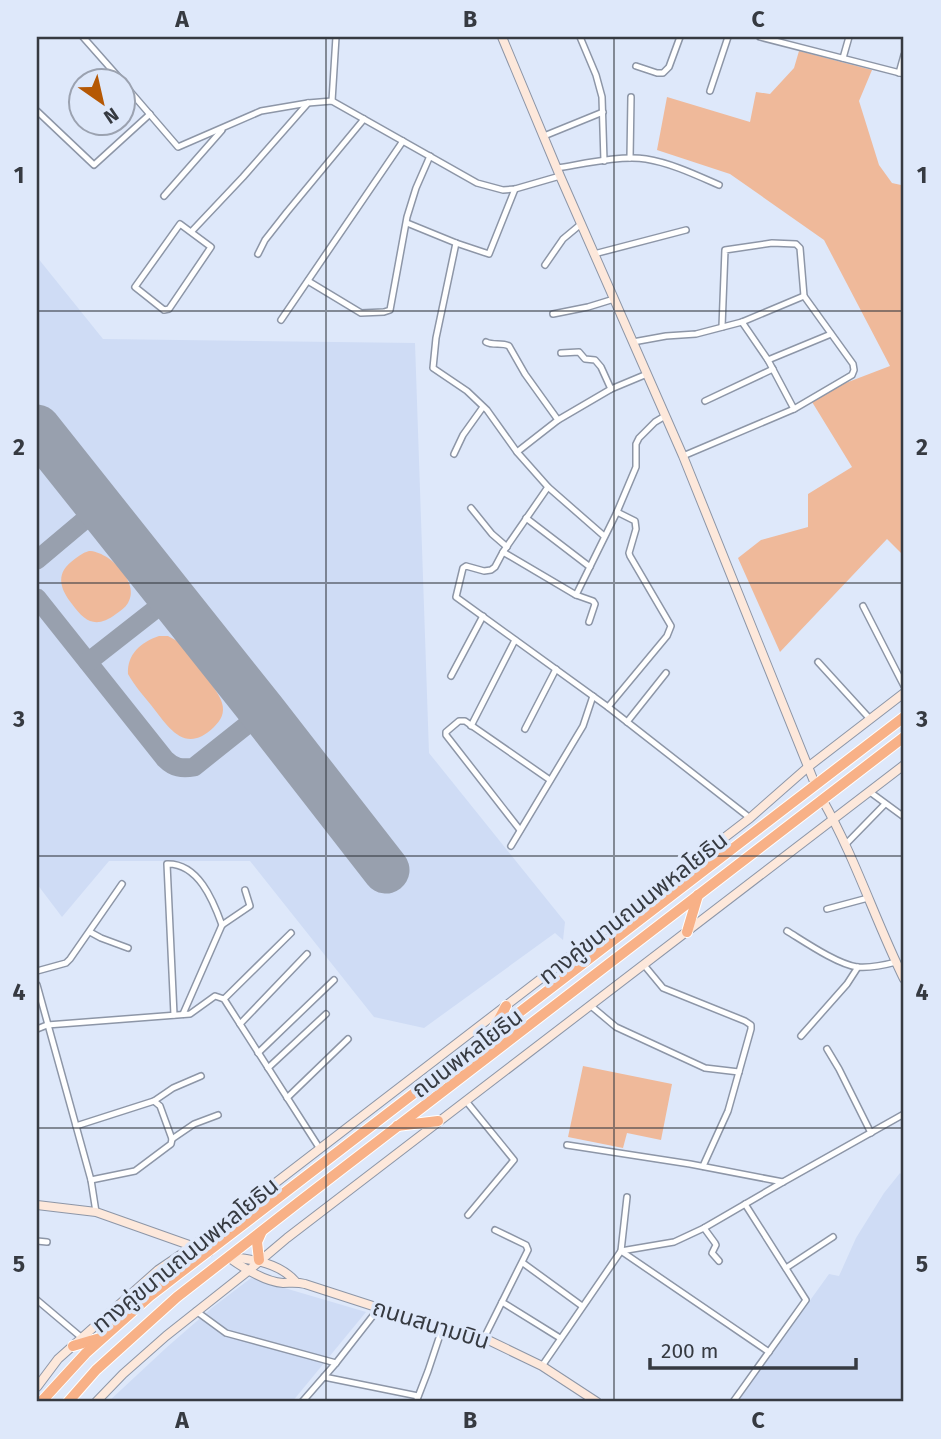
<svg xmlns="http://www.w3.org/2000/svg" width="941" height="1439" viewBox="0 0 941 1439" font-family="'Fira Sans','Noto Sans Thai',sans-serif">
  <rect width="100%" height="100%" fill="#dee8fa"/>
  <g fill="#cfdcf5">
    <path d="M37 257 103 339 415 343 429 753 565 922 563 940 555 933 424 1028 374 1017 250 861H109L62 917 37 884Z"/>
    <path d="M900 1173 904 1177V1402H737L829 1274 839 1276 856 1238 884 1193Z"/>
    <path d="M251 1278 366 1312 292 1402H108L166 1348 213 1307Z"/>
  </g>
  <g fill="#efb99a">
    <path d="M799 51 872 70 859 101 879 165 892 183 901 185 904 182V556L887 539 780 652 738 558 761 540 808 527V494L852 467 809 397 890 366 824 240 730 174 657 150 667 97 750 122 756 92 770 94 794 68Z"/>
    <path d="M89 551C109 551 141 583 128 603 125 608 120 611 116 614 96 629 85 622 72 604 61 590 55 575 71 562 77 557 82 553 89 551Z"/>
    <path d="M159 636H168L177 641C187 651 220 692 222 703 225 713 221 720 214 727 185 755 169 728 151 705 143 695 134 685 128 674 127 654 141 642 159 636Z"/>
    <path d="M583 1066 672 1084 661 1140 627 1133 623 1148 568 1137Z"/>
  </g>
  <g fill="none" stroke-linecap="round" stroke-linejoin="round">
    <g stroke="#98a0ae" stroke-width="19">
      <path d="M37 560 100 507"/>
      <path d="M37 598 165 759C174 768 182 769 194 767L263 712"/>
      <path d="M88 662 171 597"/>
    </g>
    <path stroke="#98a0ae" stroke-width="47" d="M37 428 263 712 386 870"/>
    <defs>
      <g id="street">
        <path d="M83 37 121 80"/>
        <path d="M580 37 596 75 602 97 604 161"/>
        <path d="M760 37 904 74"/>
        <path d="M843 58 849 37"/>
        <path d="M636 66 657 73H663L669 67 680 37"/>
        <path d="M899 73 904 55"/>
        <path d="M122 82 178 147 261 111 308 103 332 101 477 183 503 190 515 189 560 176"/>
        <path d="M710 91 728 37"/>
        <path d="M332 101 336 37"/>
        <path d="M37 111 94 165 150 114"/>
        <path d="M544 136 603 112"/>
        <path d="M630 158 631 97"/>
        <path d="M558 168C583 164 621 155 646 159 671 163 696 175 719 185"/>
        <path d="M164 196 222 130"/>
        <path d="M407 223 456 243 489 254 515 189"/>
        <path d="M180 224 211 247 169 309 164 310 135 287Z"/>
        <path d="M192 231 243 177 308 103"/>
        <path d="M456 243 436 338 433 368 467 391 487 410 517 452 548 487 604 536"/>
        <path d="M258 254 265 240 287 212 364 119"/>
        <path d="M594 254 686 230"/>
        <path d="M545 265 563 239 581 224"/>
        <path d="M308 281 361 313 384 312 390 310 407 217 416 188 430 156"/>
        <path d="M553 314 588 307 614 299"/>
        <path d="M281 320 403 141"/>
        <path d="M742 322 768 360 794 409"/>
        <path d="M486 342C493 346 502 342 509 346L525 374 558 420"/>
        <path d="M633 342 666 336 696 334 742 322 804 296"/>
        <path d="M561 353 579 352 585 359 595 360 601 367 611 389"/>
        <path d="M768 360 831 334"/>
        <path d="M705 401 773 369"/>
        <path d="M517 452 558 420 611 389 647 374"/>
        <path d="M454 454 463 435 483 407"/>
        <path d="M683 456 794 409 852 375 854 370 853 364 804 296 800 248 796 244 772 243 725 250 722 327"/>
        <path d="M548 487 503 552 495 567 491 570 484 571 466 566 463 568 456 597 608 707 750 818"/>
        <path d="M471 508 492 534 507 547"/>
        <path d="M526 518 590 567"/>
        <path d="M503 552 576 595 593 601 595 604 589 622"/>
        <path d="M576 595 617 512 636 467V444L639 438 655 422 665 416"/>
        <path d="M863 606 904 686"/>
        <path d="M818 662 870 719"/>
        <path d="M451 676 483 616"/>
        <path d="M608 707 667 636 671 626 630 556 629 553 636 529 635 521 617 512"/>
        <path d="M627 722 666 673"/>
        <path d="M471 726 515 640"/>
        <path d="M525 729 556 669"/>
        <path d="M870 792 904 817"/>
        <path d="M520 830 446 735V732L459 721H465L550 780"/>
        <path d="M846 844 885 804"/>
        <path d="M511 846 583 726 593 696"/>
        <path d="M827 909 868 898"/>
        <path d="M787 931C805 942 837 964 857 967 869 968 885 965 896 962"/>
        <path d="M90 932 101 938 128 948"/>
        <path d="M644 965 663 988 745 1021 751 1025V1029L728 1111 703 1166"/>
        <path d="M37 971 66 963 70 959 122 884"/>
        <path d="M37 985 91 1180 96 1212"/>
        <path d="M224 999 291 933"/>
        <path d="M591 1006 616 1027 705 1068 739 1072"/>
        <path d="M183 1014 222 925 250 906 245 890"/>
        <path d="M174 1015 167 864C198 863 213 900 222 925"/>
        <path d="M240 1024 307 954"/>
        <path d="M37 1029 47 1025 190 1014 215 996 224 999 320 1149"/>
        <path d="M801 1036 847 984 858 967"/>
        <path d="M827 1049 839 1069 871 1133"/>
        <path d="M258 1053 334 980"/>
        <path d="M268 1068 326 1014"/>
        <path d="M287 1098 348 1039"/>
        <path d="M154 1101 173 1088 201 1076"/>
        <path d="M466 1101 514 1160 468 1215"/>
        <path d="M76 1126 154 1101 160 1106 172 1139"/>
        <path d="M567 1145 690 1164 783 1182"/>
        <path d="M91 1180 135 1171 171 1144 172 1139 194 1124 218 1115"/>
        <path d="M627 1197 621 1251 769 1352"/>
        <path d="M704 1228 715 1243 716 1245 712 1253 719 1261"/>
        <path d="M37 1241 47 1242"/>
        <path d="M523 1263 582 1306"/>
        <path d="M786 1268 833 1237"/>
        <path d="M37 1300 82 1338"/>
        <path d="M502 1302 560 1338"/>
        <path d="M196 1311 226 1333 336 1363"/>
        <path d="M484 1338 528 1250 526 1245 495 1230"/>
        <path d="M542 1366 621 1251 674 1242 704 1228 783 1182 904 1114"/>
        <path d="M324 1377 418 1396"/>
        <path d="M302 1402 336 1363 379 1308"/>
        <path d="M416 1402 428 1371 443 1326"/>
        <path d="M733 1402 806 1300 745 1204"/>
      </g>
      <g id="secondary">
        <path d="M502 37 560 176 683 456 815 784"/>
        <path d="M822 799C855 857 875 920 904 979"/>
        <path d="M37 1205 96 1212 209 1252"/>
        <path d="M228 1257C242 1267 265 1282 283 1283 291 1283 297 1282 305 1284L379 1308 484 1338 542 1366 597 1402"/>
        <path d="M232 1257C255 1260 279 1263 295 1281"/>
        <path d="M37 1387 58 1359 158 1270 192 1247 750 818 808 767 904 693"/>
        <path d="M96 1402 123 1374 166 1336 248 1271 287 1238 904 765"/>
      </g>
      <g id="highway">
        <path d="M621 917 651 908"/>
        <path d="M687 932 698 895"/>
        <path d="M493 1031 506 1006"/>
        <path d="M397 1126 438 1121"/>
        <path d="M259 1260 257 1242 261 1233"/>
        <path d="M73 1346 100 1338"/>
        <path d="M41 1402 86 1353 150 1296 904 717"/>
        <path d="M68 1402 96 1370 177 1297 299 1202 904 737"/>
      </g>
    </defs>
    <use href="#street" stroke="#8d96a7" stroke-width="8"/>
    <use href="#secondary" stroke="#8d96a7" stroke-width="10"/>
    <use href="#highway" stroke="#fff" stroke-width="12"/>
    <use href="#street" stroke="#fff" stroke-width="5"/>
    <use href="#secondary" stroke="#fde8db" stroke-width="8"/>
    <use href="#highway" stroke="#f8b187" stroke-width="10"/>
  </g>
  <path fill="none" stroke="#363a41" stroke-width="2" stroke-opacity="0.55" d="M326 37V1402M614 37V1402M37 311H904M37 583H904M37 856H904M37 1128H904"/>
  <g text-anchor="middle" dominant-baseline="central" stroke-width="7" stroke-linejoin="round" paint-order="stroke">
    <g font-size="23" fill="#363a41" stroke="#dee8fa">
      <text transform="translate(633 908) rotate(-38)">ทางคู่ขนานถนนพหลโยธิน</text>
      <text transform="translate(467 1053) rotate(-37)">ถนนพหลโยธิน</text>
      <text transform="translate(185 1255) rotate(-39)">ทางคู่ขนานถนนพหลโยธิน</text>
      <text transform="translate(431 1324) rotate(17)">ถนนสนามบิน</text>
    </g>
  </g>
  <rect width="941" height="1439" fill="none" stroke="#dee8fa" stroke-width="77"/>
  <g transform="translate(102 102) rotate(146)"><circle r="33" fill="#dee8fa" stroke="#9ba2b0" stroke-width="2"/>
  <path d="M0-5L12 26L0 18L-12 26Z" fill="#b55804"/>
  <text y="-10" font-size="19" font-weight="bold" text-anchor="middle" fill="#363a41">N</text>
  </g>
  <path d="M650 1358v10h206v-10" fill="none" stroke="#363a41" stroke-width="3.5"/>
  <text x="661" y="1358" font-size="21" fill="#363a41" stroke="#dee8fa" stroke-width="5" paint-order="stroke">200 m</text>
  <rect x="38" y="38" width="864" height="1362" fill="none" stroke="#363a41" stroke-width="2.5"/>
  <g font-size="23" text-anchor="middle" font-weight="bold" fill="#363a41">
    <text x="182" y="27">A</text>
    <text x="470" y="27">B</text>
    <text x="758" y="27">C</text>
    <text x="19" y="183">1</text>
    <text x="922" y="183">1</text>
    <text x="19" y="455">2</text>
    <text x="922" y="455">2</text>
    <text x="19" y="727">3</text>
    <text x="922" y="727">3</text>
    <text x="19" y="1000">4</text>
    <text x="922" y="1000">4</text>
    <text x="19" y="1272">5</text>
    <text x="922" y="1272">5</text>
    <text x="182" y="1428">A</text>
    <text x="470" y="1428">B</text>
    <text x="758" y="1428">C</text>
  </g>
</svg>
